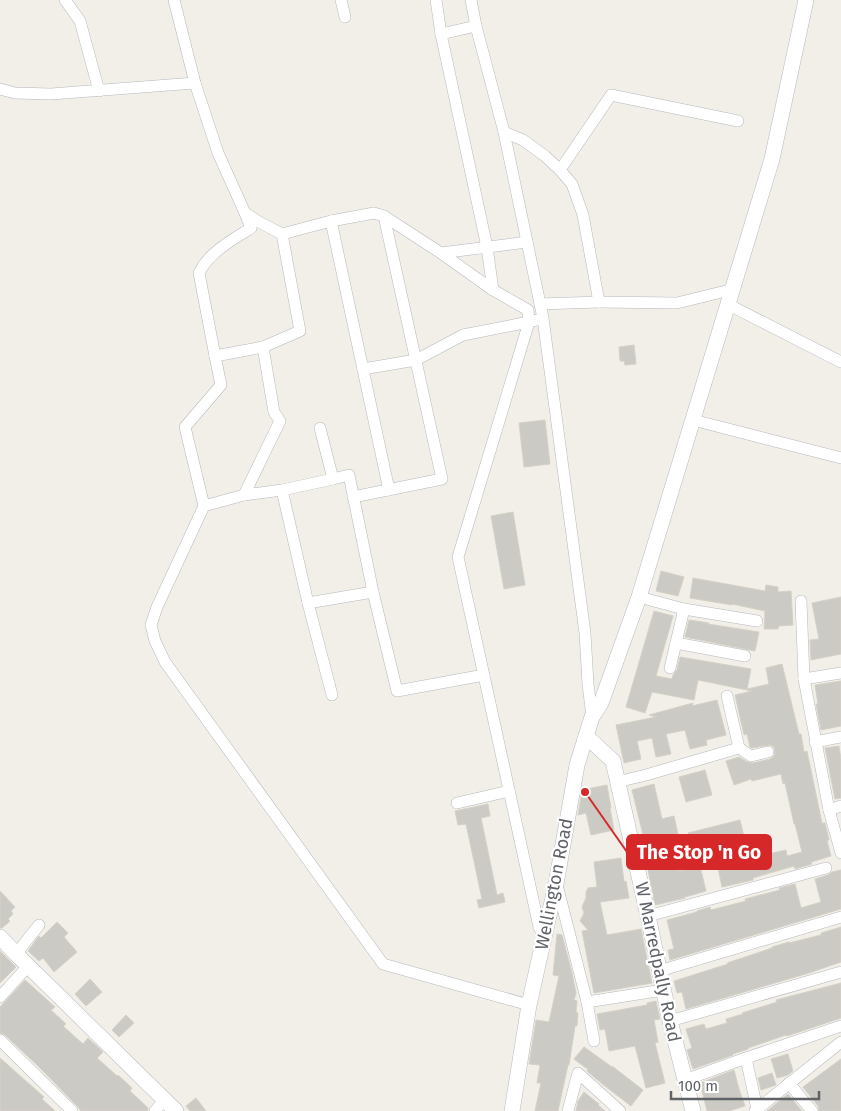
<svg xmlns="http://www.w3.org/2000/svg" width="841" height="1111" viewBox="0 0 841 1111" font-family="'Fira Sans',sans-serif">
  <rect width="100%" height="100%" fill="#f1efe8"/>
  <g fill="#cccac5" stroke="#d6d1c6">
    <path d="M634 345 636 364 625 365 624 361H620L619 347Z"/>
    <path d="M545 420 550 464 524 467 519 423Z"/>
    <path d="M513 512 525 585 504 589 491 516Z"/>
    <path d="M661 571 684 577 678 596 656 591Z"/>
    <path d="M693 578 765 591 766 585 778 587V592L791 591 793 625 779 626 778 629H764L765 611 732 604V605L690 598Z"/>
    <path d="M841 597V654L811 660 810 640 819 639 812 603Z"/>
    <path d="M654 611 673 616 656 676 672 679 673 675 677 670 680 657 751 669 747 689 769 684 766 668 782 664 799 734H801L804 752 807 751 822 823H825L829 840 827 841 831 856 811 862 812 864 795 869 794 866 753 878V880L722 887 715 854 694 860 688 833 740 820 749 858 768 852V854L786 850 787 856 802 852 795 824H794L785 783 783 784 781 774 752 781 751 779 734 785 726 761 739 757 747 762 753 763 770 759 773 757 775 754 774 747 770 745 752 748 750 747 747 734 744 735 735 695 752 691 698 680 694 700 652 692 645 713 626 707Z"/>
    <path d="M689 620 709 623 708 624 759 632 755 651 685 637Z"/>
    <path d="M841 681V726L821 730 816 704H818L815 685Z"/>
    <path d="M717 700 726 735 706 740 707 745 690 749 685 730 666 734 671 754 656 757 652 738 637 741 641 759 624 763 616 725 656 717 649 715 693 703 692 706Z"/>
    <path d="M839 746 841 759V798L835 799 825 748Z"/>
    <path d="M705 770 712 795 686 802 679 777Z"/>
    <path d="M654 784 662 819 674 816 679 839 671 841 676 869H679V871L700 866 706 891 685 897V898L655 905 648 870 652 866 650 847H646L632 790Z"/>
    <path d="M607 785 611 808H610L614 830 591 835 586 813 578 815 582 790Z"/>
    <path d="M488 804 490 816 481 818 497 895 503 893 505 902 479 908 477 900 482 899 466 824 458 825 455 811Z"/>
    <path d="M621 858 624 882 626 881 629 898 600 902 607 935 641 929 652 983 594 993 582 931 588 930 580 921 584 913 582 907 586 898V892L588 888 597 887 594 862Z"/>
    <path d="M841 870V909L670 960 668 950 674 949 667 920 697 912V911L710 907 711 910 746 901 745 899 780 890 779 888 795 884 801 908 821 902 815 879 828 875 832 872Z"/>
    <path d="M0 891 15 907 11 911 13 914 8 919 10 921 2 928H0Z"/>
    <path d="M57 922 68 933 64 937 77 952 54 972 43 958 39 961 28 951 39 936 41 938Z"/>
    <path d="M841 927V962L809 973 686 1009 682 992 677 993 674 981 728 964 727 963 772 948V947L789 942V943L821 935V933Z"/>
    <path d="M557 934 562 935 572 973 576 993 574 1000 577 1001 576 1012 578 1013 577 1026H575L569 1065H568L558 1111H535L541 1083H537L540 1065 529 1064 536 1020 549 1022 559 976 553 975Z"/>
    <path d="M0 951 16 967 0 983Z"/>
    <path d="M90 979 102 992 86 1006 75 994Z"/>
    <path d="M25 980 55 1007 51 1010 66 1024 63 1026 83 1044 88 1038 103 1052 97 1058 117 1076 118 1075 132 1088 130 1091 148 1108V1111H81L77 1106 38 1066 5 1035 0 1033V1007Z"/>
    <path d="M841 983V1018L787 1036 786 1035 748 1048V1049L733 1054V1055L693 1069 687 1050 692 1048 686 1029 704 1024 706 1029 727 1023 726 1019 743 1014 742 1013 777 1002 776 1000Z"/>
    <path d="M656 1001 660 1019 654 1020 658 1042 655 1043 665 1083 646 1088 635 1046 609 1051 605 1029 600 1030 597 1014 647 1005V1003Z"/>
    <path d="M126 1015 134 1023 119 1037 112 1030Z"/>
    <path d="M584 1047 612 1067V1066L643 1090 631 1106 601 1083 587 1071 588 1068H586L574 1059Z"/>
    <path d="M788 1054 793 1071 788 1075 777 1078 771 1059Z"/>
    <path d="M0 1058 44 1097 42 1099 55 1111H0Z"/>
    <path d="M841 1059V1111H819L818 1106 803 1087Z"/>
    <path d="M734 1070 739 1089 745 1106 729 1111H707L700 1083Z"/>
    <path d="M772 1073 776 1085 761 1090 758 1078Z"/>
    <path d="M584 1092 599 1104 598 1105 605 1111H576L578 1101Z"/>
    <path d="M788 1094 802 1111H767Z"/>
    <path d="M196 1098 206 1111H190L186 1106Z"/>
  </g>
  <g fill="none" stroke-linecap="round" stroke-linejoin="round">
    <defs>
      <g id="street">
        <path d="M65 0 80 21 99 91"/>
        <path d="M174 0 195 83 218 153 245 213 251 228C232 240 209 252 199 273L215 356"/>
        <path d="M341 0 345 17"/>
        <path d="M436 0 441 34 487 247 493 290"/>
        <path d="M471 0 476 26 504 132 543 318 585 633 588 684 592 717"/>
        <path d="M441 34 476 26"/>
        <path d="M0 89 15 93 51 94 195 83"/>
        <path d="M504 132 523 140 545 156 560 170 572 184 583 215 599 302 540 304"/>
        <path d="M560 170 611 95 738 121"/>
        <path d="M245 213 259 222 282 234 331 221 374 213 384 216 441 253 493 290 528 310 529 322 537 320"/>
        <path d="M331 221 389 490"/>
        <path d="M441 253 527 242"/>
        <path d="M599 302 677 303 734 289"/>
        <path d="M729 305 841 362"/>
        <path d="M263 347 300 331 282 234"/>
        <path d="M363 369 416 360 463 335 529 322 458 557 539 927 544 937"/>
        <path d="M693 420 841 458"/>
        <path d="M333 479 349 475 373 592 397 691 484 675"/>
        <path d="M282 490 308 603 332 695"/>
        <path d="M244 495 282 490 333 479 320 428"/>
        <path d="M353 497 442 479 384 216"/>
        <path d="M204 506 244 495 280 421 274 412 263 347 215 356 221 385 185 427 204 506 157 607 151 625 155 641 165 662 383 964 529 1005"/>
        <path d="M639 597 684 609 757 621"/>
        <path d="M801 601 804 679 829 810 841 853"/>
        <path d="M308 603 373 592"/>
        <path d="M676 643 745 656"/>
        <path d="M670 668 684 609"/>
        <path d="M804 679 841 673"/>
        <path d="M727 696 739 748"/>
        <path d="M815 742 841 737"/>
        <path d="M617 782 646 775 739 748 751 756 768 752"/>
        <path d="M457 803 509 791"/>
        <path d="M829 810 841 806"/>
        <path d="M557 885 587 1002"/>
        <path d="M648 916 826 868"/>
        <path d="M16 954 39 925"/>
        <path d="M659 971 841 917"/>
        <path d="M0 997 29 965"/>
        <path d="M670 1021 841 972"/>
        <path d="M0 1040 72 1111"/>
        <path d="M594 1041 587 1002 663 990"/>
        <path d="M746 1058 841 1026"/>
        <path d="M685 1080 746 1058 757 1109"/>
        <path d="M789 1083 812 1111"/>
        <path d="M155 1111 165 1099"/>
        <path d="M568 1111 578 1073 620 1111"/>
        <path d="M755 1111 841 1042"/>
      </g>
      <g id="secondary">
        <path d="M586 736 613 761 648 916 670 1021 693 1111"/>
        <path d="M0 937 16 954 176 1111"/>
        <path d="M512 1111 529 1005 556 884 577 765 592 717 601 703 639 597 772 159 806 0"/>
      </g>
    </defs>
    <use href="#street" stroke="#b5b8bc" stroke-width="12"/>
    <use href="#secondary" stroke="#b6babf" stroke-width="16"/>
    <use href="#street" stroke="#fff" stroke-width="11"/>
    <use href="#secondary" stroke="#fff" stroke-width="15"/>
  </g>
  <g text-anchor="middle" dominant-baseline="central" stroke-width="4.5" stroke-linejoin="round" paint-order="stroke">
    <g font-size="18" fill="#5f6368" stroke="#fff">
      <text transform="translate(554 884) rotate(-79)">Wellington Road</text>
      <text transform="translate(658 962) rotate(78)">W Marredpally Road</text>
    </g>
  </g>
  <path fill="none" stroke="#d62828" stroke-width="2" d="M585 792L627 852"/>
  <circle fill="#d62828" stroke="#fff" stroke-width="2" cx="585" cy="792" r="5"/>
  <rect fill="#d62828" stroke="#d62828" stroke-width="2" x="627" y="835" width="144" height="34" rx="5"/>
  <g font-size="19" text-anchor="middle" font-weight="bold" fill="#fff">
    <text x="699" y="859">The Stop 'n Go</text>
  </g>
  <path d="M671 1091v8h148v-8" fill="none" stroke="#5f6368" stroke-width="2.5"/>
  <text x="678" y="1091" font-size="15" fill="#5f6368" stroke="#ffffff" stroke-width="4" paint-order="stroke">100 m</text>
</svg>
